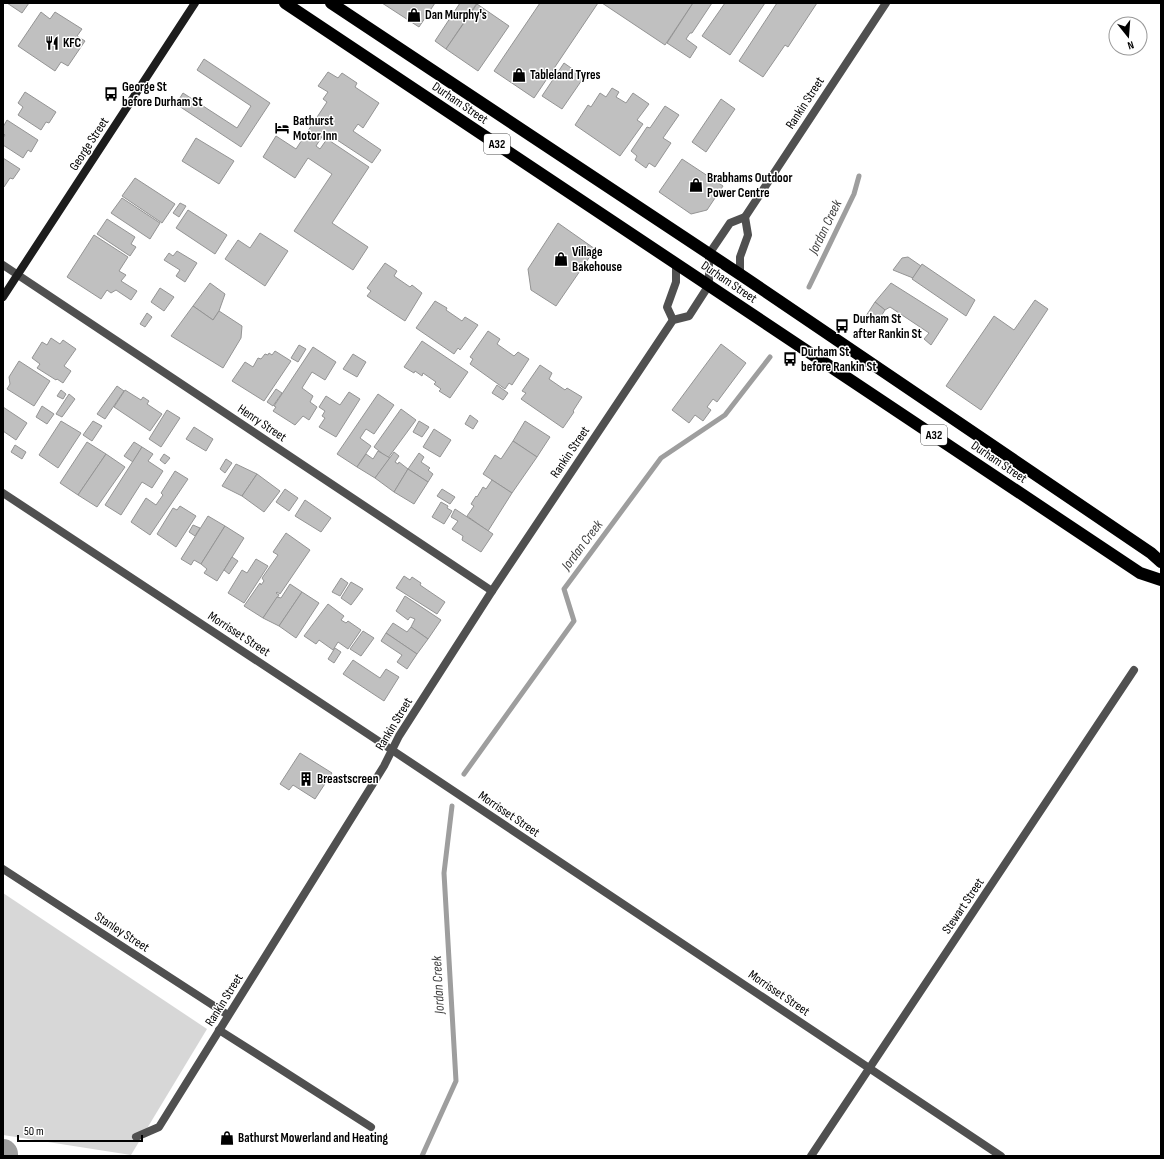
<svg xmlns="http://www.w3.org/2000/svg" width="1164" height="1159" viewBox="0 0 1164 1159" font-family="'Sofia Sans Condensed',sans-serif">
  <rect width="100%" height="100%" fill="#fff"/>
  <path fill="#d7d7d7" d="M3 893 207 1029 131 1155 3 1135Z"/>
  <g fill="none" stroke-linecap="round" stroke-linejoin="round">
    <g stroke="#9e9e9e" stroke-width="5">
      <path d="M809 287 854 194 859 176"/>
      <path d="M464 774 574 621 564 589 661 458 725 415 770 357"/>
      <path d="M422 1156 456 1081 444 873 452 806"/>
    </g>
    <path stroke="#9e9e9e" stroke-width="30" d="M3 1154V1156"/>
  </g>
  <g fill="#c0c0c0" stroke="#949494">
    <path d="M7 3H29L22 13Z"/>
    <path d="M382 3H435L419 27Z"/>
    <path d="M460 3H477L446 49 435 41Z"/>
    <path d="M540 3H598L534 98 494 71Z"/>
    <path d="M602 3H693L665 45Z"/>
    <path d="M693 3H712L692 33H690L686 39 697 47 690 58 667 43Z"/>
    <path d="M725 3H765L730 55 702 36Z"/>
    <path d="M777 3H817L788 47 785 45 763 77 739 61Z"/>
    <path d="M477 4 509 26 478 71 446 49Z"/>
    <path d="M41 12 50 19 55 12 82 29 77 36 85 41 68 66 61 62 55 71 18 46Z"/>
    <path d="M204 59 270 103 241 147 176 104 183 93 237 128 251 106 197 70Z"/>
    <path d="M564 63 584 77 562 109 542 96Z"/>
    <path d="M328 72 338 78 342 73 357 83 355 87 379 103 363 128 358 124 353 131 381 150 372 163 325 132 316 146 320 149 327 139 369 167 332 223 368 247 353 270 294 231 332 174 308 158 295 178 263 157 276 136 296 149 327 102 323 99 328 92 318 86Z"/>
    <path d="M612 88 619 92 616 97 626 103 633 93 649 104 637 120 643 124 620 156 575 125 588 105 591 107 600 93 606 97Z"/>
    <path d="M25 92 56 112 49 123 46 122 41 130 18 115 23 107 18 103Z"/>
    <path d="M721 99 735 109 706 152 692 142Z"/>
    <path d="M665 106 679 115 663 138 671 143 655 167 649 163 646 168 635 160 637 156 631 151 647 127 650 128Z"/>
    <path d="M7 120 38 140 31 152 28 150 23 158 3 145V138L5 135 3 133V127Z"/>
    <path d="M196 138 234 161 219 184 182 161Z"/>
    <path d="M3 158 20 169 13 179 10 178 4 187 3 186Z"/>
    <path d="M682 159 723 186 707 210 691 214 659 192Z"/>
    <path d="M135 178 175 204 162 223 122 196Z"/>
    <path d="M122 198 160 223 150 239 111 213Z"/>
    <path d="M180 203 186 206 179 217 173 213Z"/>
    <path d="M188 210 227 235 215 254 176 228Z"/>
    <path d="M107 219 135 237 131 244 136 247 130 256 97 234Z"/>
    <path d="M558 223 595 249 556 306 531 290 528 269Z"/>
    <path d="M260 233 288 251 265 286 225 259 238 240 250 248Z"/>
    <path d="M94 235 128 257 119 271 126 275 121 281 137 291 131 300 116 290 111 293 107 290 101 299 67 277Z"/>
    <path d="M177 251 197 263 185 282 176 276 180 270 164 260 169 253 173 256Z"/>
    <path d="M908 257 921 266 913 278 893 270 902 258Z"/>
    <path d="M385 263 397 271 394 276 410 287 412 285 422 293 405 321 367 296 371 291 367 288Z"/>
    <path d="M922 264 975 300 966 316 912 279Z"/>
    <path d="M210 283 225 294 219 311 213 320 193 306Z"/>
    <path d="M891 283 948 319 931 345 924 339 929 333 890 307 885 310 875 302Z"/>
    <path d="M160 288 174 297 164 311 151 302Z"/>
    <path d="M1035 300 1048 309 981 410 946 386 994 316 1014 330Z"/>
    <path d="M435 301 447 308 446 310 462 321 465 317 478 325 460 350 458 348 454 354 416 328Z"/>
    <path d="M875 302 885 310 878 321 864 319Z"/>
    <path d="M193 306 213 320 219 311 242 326 241 338 223 368 171 336Z"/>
    <path d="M147 313 152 317 145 327 140 324Z"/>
    <path d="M488 331 500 339 497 344 514 356 518 352 529 359 512 385 509 383 505 389 470 364 473 359 470 357Z"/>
    <path d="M51 338 60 344 63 340 76 349 64 366 71 371 63 383 57 379 56 380 37 368 40 364 32 358 42 342 47 345Z"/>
    <path d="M422 341 468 372 450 398 439 391 441 389 434 384 436 382 423 373 422 376 415 371 414 373 404 367Z"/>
    <path d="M721 344 746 363 717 402 713 399 707 407 711 410 703 421 695 415 689 423 672 410Z"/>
    <path d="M299 345 306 349 298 362 291 358Z"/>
    <path d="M313 347 336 362 325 380 312 372 302 388 313 396 310 402 317 407 309 420 303 416 295 425 273 411 276 407 274 406Z"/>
    <path d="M275 351 291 361 264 401 232 381 245 362 253 367 258 358 261 359 265 354 268 355 269 353 272 355Z"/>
    <path d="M353 354 366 362 357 377 343 369Z"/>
    <path d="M19 361 50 381 34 406 7 389 10 384 9 377Z"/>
    <path d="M540 365 552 373 549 379 565 390 567 388 582 397 573 411 574 412 563 428 521 399 526 393 522 391Z"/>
    <path d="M497 385 508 393 503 400 492 393Z"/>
    <path d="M117 386 124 391 105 419 97 414Z"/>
    <path d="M276 389 282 393 273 406 267 402Z"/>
    <path d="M61 390 66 394 63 399 57 396Z"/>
    <path d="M125 390 141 400 143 397 149 401 147 404 162 414 150 431 114 407Z"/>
    <path d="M349 392 360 399 336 437 319 427 325 418 322 416 325 411 319 407 326 396 340 405Z"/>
    <path d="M69 394 75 399 62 417 56 414Z"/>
    <path d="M378 394 394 405 374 434 366 429 360 438 371 446 357 467 337 454Z"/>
    <path d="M42 406 54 414 47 424 36 417Z"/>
    <path d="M3 407 27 423 16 440 3 431Z"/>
    <path d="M401 409 416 420 388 458 374 447Z"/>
    <path d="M167 410 180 418 161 447 149 439Z"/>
    <path d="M470 415 478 421 473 429 465 424Z"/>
    <path d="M61 421 81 433 58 468 39 455Z"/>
    <path d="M93 421 102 426 92 441 83 435Z"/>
    <path d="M419 421 429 427 422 437 413 432Z"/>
    <path d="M525 421 550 437 537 457 513 441Z"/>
    <path d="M194 427 213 439 206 451 186 439Z"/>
    <path d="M434 429 451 440 440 457 423 447Z"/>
    <path d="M513 441 537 457 512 493 483 474 495 455 501 459Z"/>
    <path d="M87 442 106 454 78 495 60 483Z"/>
    <path d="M134 442 142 447 133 462 124 456Z"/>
    <path d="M15 445 26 452 22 459 11 452Z"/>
    <path d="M142 447 153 454 148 461 163 471 152 488 142 482 121 515 105 505Z"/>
    <path d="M378 451 390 458 375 478 357 467 366 454 373 459Z"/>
    <path d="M394 452 399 456 395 462 398 464 399 462 408 469 394 492 375 478Z"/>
    <path d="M419 453 424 457 421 462 430 468 428 470 433 474 428 482 408 469Z"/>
    <path d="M106 454 125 467 97 507 78 495Z"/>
    <path d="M164 454 170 458 165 464 160 460Z"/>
    <path d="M226 459 232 463 225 473 220 469Z"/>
    <path d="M236 464 257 474 242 496 222 486Z"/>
    <path d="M408 469 428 482 414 504 394 492Z"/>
    <path d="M175 471 188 479 150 535 131 522 146 498 156 505 163 495 161 493Z"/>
    <path d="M257 474 280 491 264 512 242 496Z"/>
    <path d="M492 480 512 493 488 531 467 516 474 506 471 504 476 496 477 497 483 487 486 489Z"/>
    <path d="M285 489 298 498 289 511 276 502Z"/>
    <path d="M442 489 455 497 450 504 437 496Z"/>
    <path d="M305 500 331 518 321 532 295 516Z"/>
    <path d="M441 502 448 506 447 508 452 511 444 524 432 517Z"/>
    <path d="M180 506 196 516 176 547 157 534 173 508 177 510Z"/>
    <path d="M455 509 493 534 481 552 462 540 463 536 452 529 458 521 451 517Z"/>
    <path d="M208 516 225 526 201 564 194 560 191 565 181 559Z"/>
    <path d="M193 525 200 528 195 536 189 532Z"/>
    <path d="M225 526 244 538 217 581 204 573 207 569 201 564Z"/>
    <path d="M286 533 310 550 280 594 277 592 276 593 279 595 263 618 244 606 260 583 261 585 264 581 262 578 278 555 273 552Z"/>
    <path d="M232 557 238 561 229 574 224 570Z"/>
    <path d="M256 559 268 566 244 603 228 593 242 570 247 573Z"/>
    <path d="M404 576 410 580 412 577 421 583 420 585 445 602 437 614 396 588Z"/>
    <path d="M341 578 348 583 340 596 332 592Z"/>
    <path d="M351 582 363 589 351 605 341 598Z"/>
    <path d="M290 584 302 592 279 626 263 618 277 597 281 598Z"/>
    <path d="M302 592 319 603 296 638 279 626Z"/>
    <path d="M405 596 441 620 428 639 411 627 415 619 410 617 408 620 396 611Z"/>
    <path d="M328 604 344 616 341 620 346 623 348 621 361 630 348 649 338 642 333 650 319 640 316 644 304 636Z"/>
    <path d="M393 623 407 632 411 627 428 639 417 654 386 633Z"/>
    <path d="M363 631 374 638 361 656 350 649Z"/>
    <path d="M386 633 417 654 407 669 397 662 402 655 381 641Z"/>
    <path d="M335 648 341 652 334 663 328 659Z"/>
    <path d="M353 660 380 678 386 669 399 677 384 701 343 674Z"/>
    <path d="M300 753 332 773 315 799 293 785 289 790 280 784Z"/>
  </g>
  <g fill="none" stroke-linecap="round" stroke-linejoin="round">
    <g stroke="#505050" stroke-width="8">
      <path d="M3 265 492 591"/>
      <path d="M740 274V257L748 235 745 217"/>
      <path d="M673 320 667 307 676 282V263"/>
      <path d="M3 493 392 750 1001 1156"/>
      <path d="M3 869 228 1015"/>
      <path d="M219 1030 371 1127"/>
      <path d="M136 1137 159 1127 384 766 399 736 492 591 673 320 689 316 709 285V254L730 223 745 217 886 3"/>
      <path d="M811 1156 1134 670"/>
    </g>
    <path stroke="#1d1d1d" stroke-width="8" d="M3 297 195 3"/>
    <g stroke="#000" stroke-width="12">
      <path d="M285 3 1140 573 1161 580"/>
      <path d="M331 3 744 277 1151 553 1161 562"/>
    </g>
  </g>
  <defs>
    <symbol id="shop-bare" viewBox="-9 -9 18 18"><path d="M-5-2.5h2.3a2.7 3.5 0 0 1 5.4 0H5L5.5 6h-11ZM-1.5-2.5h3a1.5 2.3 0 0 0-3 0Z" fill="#000" stroke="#fff" stroke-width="2.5" paint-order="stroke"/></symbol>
    <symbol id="restaurant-bare" viewBox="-9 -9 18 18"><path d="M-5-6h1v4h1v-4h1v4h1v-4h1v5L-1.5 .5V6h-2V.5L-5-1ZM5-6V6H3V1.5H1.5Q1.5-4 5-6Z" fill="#000" stroke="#fff" stroke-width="2.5" paint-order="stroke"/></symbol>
    <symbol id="bus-bare" viewBox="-9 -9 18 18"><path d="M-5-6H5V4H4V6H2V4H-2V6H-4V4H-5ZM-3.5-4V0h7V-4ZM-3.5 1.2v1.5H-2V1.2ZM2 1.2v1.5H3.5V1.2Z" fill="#000" stroke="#fff" stroke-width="2.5" paint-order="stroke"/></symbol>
    <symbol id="hotel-bare" viewBox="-9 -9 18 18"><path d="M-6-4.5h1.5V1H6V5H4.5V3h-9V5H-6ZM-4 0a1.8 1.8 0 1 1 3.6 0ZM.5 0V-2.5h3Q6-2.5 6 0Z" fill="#000" stroke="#fff" stroke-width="2.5" paint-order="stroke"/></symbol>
    <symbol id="building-bare" viewBox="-9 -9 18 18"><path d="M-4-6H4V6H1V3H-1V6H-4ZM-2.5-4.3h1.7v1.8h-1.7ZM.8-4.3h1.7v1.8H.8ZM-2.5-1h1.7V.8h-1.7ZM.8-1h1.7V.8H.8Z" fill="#000" stroke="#fff" stroke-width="2.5" paint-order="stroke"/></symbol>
  </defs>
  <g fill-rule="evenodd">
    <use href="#shop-bare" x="404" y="5" width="20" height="20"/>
    <use href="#restaurant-bare" x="42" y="33" width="20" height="20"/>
    <use href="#shop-bare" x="509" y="65" width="20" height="20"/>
    <use href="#bus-bare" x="101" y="84" width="20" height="20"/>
    <use href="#hotel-bare" x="272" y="118" width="20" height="20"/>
    <use href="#shop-bare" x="686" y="175" width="20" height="20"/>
    <use href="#shop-bare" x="551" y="249" width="20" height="20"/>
    <use href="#bus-bare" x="832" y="316" width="20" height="20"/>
    <use href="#bus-bare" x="780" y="349" width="20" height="20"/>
    <use href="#building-bare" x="296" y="769" width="20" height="20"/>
    <use href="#shop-bare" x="217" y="1128" width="20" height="20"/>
  </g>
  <g text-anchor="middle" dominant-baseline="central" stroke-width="3" stroke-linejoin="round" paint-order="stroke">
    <g fill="#fff" stroke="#4c4c4c" stroke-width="1">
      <rect x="484" y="134" width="26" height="20" rx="3"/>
      <rect x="921" y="425" width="26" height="20" rx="3"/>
    </g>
    <g font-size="12" font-weight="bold" fill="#000">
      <text x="497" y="144">A32</text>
      <text x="934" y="435">A32</text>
    </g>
    <g font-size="13" font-weight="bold" fill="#000" stroke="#fff" text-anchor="start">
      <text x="425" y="15">Dan Murphy's</text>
      <text x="63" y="43">KFC</text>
      <text x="530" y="75">Tableland Tyres</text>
      <text x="122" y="87">George St<tspan x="122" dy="15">before Durham St</tspan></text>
      <text x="293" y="121">Bathurst<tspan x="293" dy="15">Motor Inn</tspan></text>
      <text x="707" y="178">Brabhams Outdoor<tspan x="707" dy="15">Power Centre</tspan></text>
      <text x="572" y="252">Village<tspan x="572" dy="15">Bakehouse</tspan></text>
      <text x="853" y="319">Durham St<tspan x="853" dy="15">after Rankin St</tspan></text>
      <text x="801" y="352">Durham St<tspan x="801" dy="15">before Rankin St</tspan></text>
      <text x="317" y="779">Breastscreen</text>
      <text x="238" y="1138">Bathurst Mowerland and Heating</text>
    </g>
    <g font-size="13" fill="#000" stroke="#fff">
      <text transform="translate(460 103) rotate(34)">Durham Street</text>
      <text transform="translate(805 103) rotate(-57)">Rankin Street</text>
      <text transform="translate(89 144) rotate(-57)">George Street</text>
      <text transform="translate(729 282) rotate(34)">Durham Street</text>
      <text transform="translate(262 423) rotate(34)">Henry Street</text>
      <text transform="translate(570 452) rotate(-56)">Rankin Street</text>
      <text transform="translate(999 462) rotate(34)">Durham Street</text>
      <text transform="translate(239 634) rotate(33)">Morrisset Street</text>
      <text transform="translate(394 724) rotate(-59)">Rankin Street</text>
      <text transform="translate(509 814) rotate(34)">Morrisset Street</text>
      <text transform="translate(963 906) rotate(-56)">Stewart Street</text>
      <text transform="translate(122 932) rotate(33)">Stanley Street</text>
      <text transform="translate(779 993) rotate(34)">Morrisset Street</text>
      <text transform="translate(224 1000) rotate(-58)">Rankin Street</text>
    </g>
    <g font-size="14" font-style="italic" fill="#3f3f3f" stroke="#fff">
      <text transform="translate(825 227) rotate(-64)">Jordan Creek</text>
      <text transform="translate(582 545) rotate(-53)">Jordan Creek</text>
      <text transform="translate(438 985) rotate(-93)">Jordan Creek</text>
    </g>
  </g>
  <rect width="1164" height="1159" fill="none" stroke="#000000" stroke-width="8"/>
  <g transform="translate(1128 36) rotate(163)"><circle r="19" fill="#ffffff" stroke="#999999"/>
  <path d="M0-3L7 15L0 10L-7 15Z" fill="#000000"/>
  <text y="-6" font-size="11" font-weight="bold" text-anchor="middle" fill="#000000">N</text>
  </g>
  <path d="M18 1135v6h124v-6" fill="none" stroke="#000000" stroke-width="2"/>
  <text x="24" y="1135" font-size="12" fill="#000000" stroke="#ffffff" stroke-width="3" paint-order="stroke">50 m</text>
</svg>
